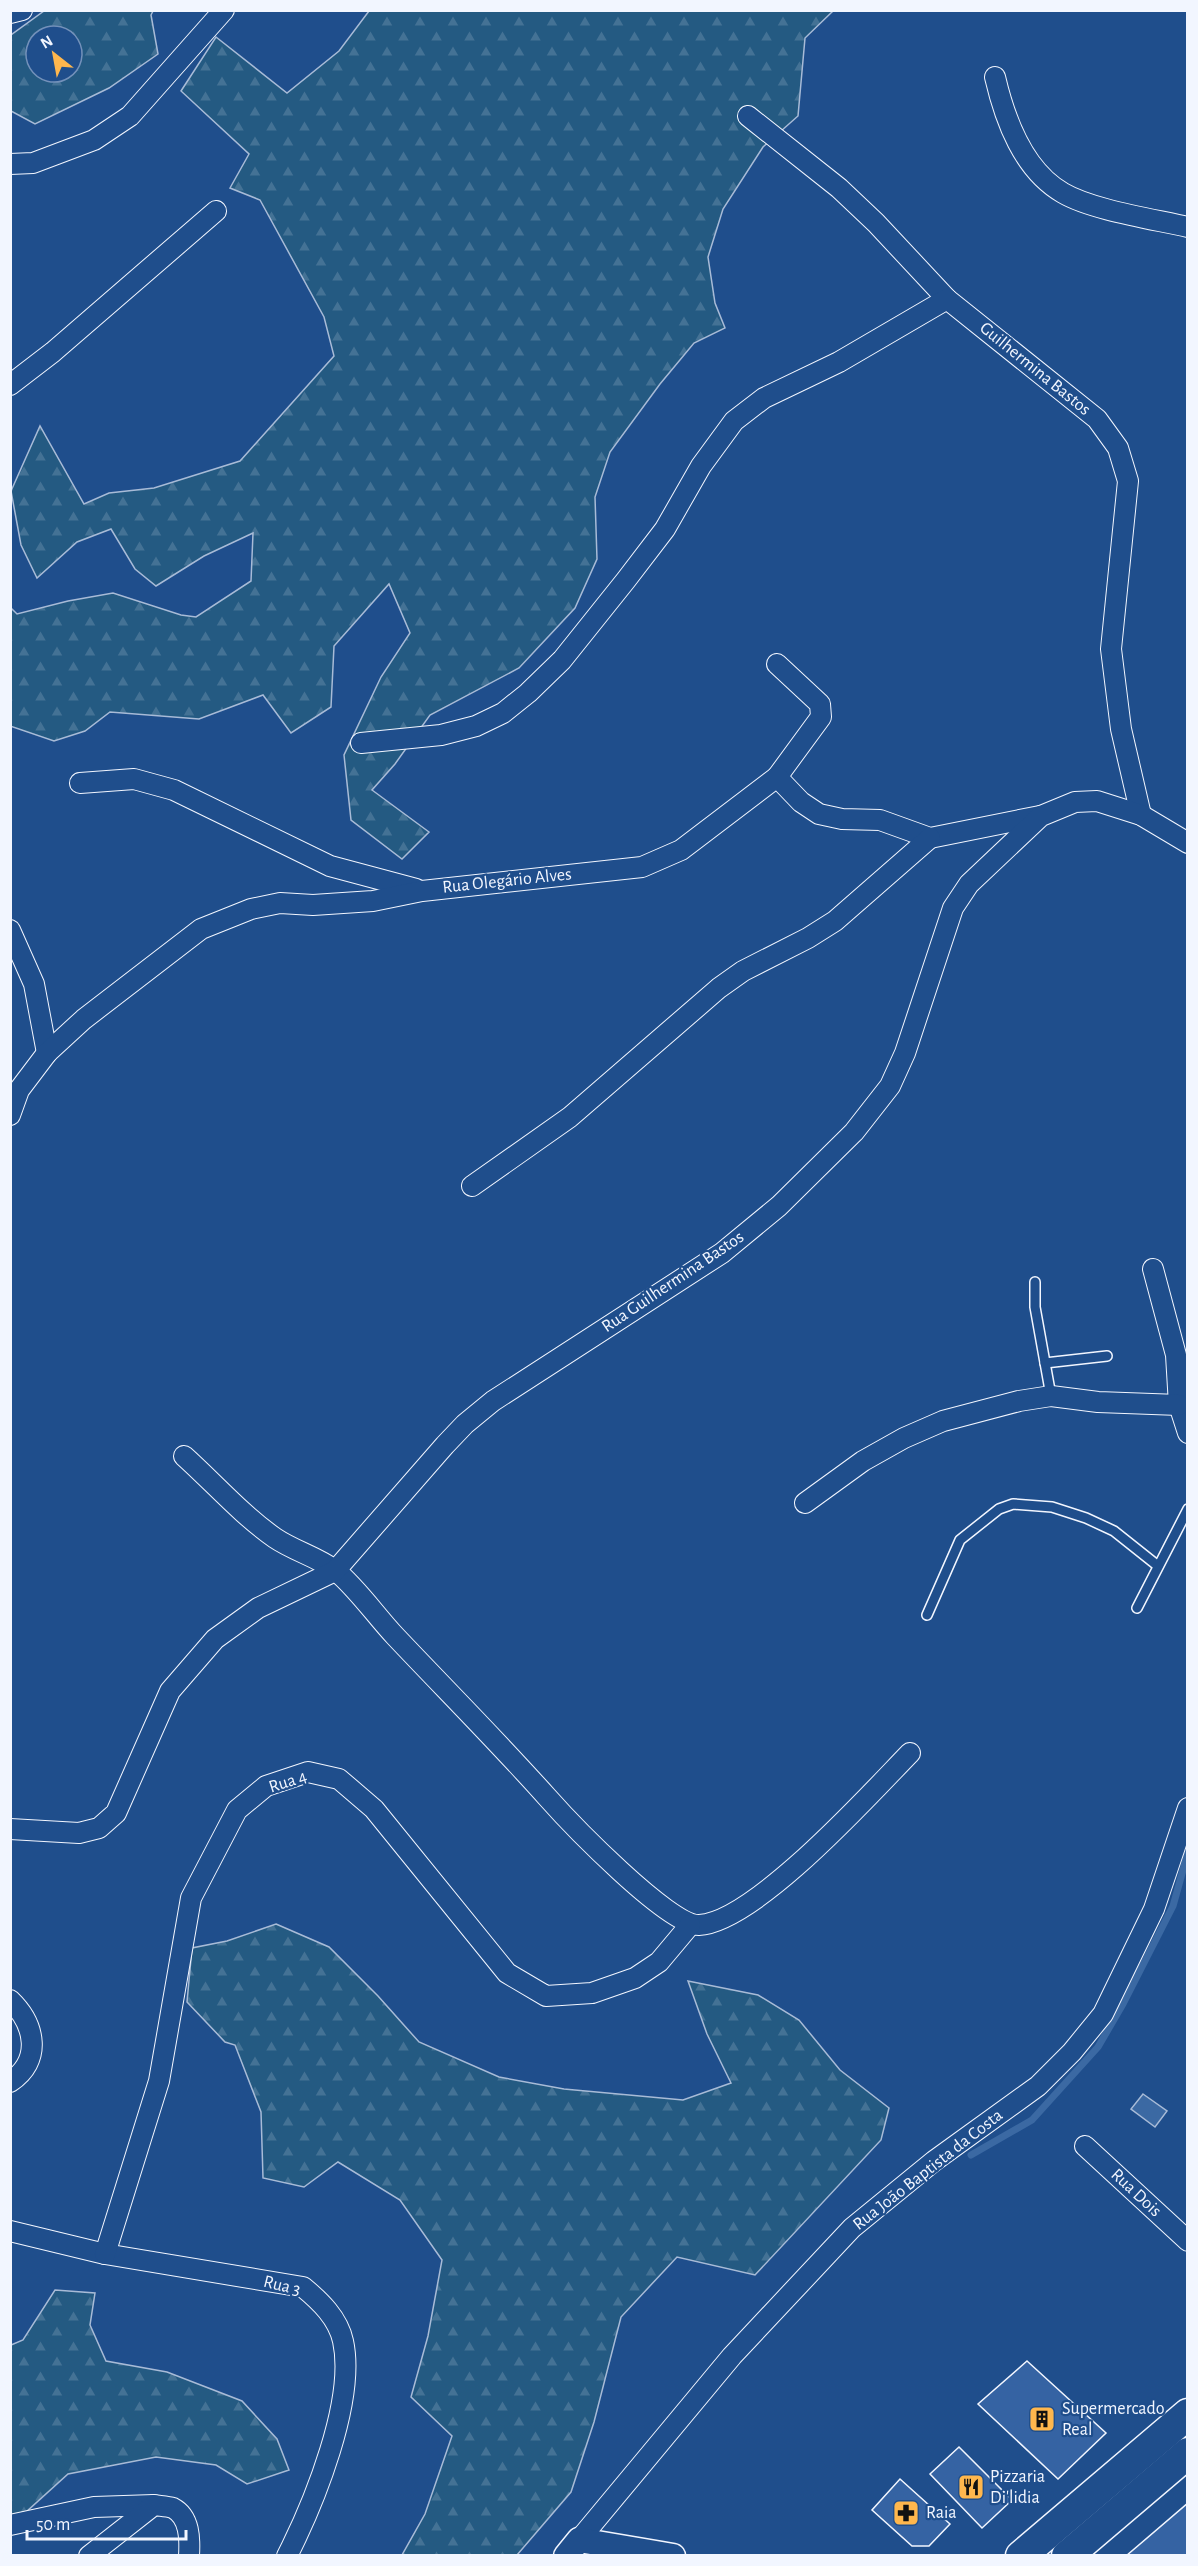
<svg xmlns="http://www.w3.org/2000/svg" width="1198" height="2566" viewBox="0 0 1198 2566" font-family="'Alegreya Sans',sans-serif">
  <defs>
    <pattern id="forest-firs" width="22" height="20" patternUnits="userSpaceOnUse" patternTransform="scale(1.5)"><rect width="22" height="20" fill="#245a82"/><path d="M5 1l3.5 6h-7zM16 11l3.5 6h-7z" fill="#447295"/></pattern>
  </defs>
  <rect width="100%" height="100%" fill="#1f4e8c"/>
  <g fill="url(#forest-firs)" stroke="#a8bbd7" stroke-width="1.5" fill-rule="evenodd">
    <path d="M44 11H153L151 15 158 54 109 88 35 124 11 111V35ZM36 36H72V72H36Z"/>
    <path d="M369 11H833L805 38 798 116 763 147 723 209 708 257 715 303 725 328 694 343 660 384 610 452 595 497 597 559 575 608 519 668 430 715 395 764 372 790 429 832 402 859 351 820 344 755 381 677 410 633 389 584 334 646 331 707 291 733 263 695 199 719 110 712 85 731 54 741 10 726V607L17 614 68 601 113 593 181 615 196 617 251 581 253 533 204 556 156 586 135 569 111 529 77 542 37 578 21 545 11 491 40 426 84 504 109 493 154 488 240 461 334 356 324 317 260 200 230 188 249 154 181 91 216 37 287 93 339 51Z"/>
    <path d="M276 1924 329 1947 378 1996 419 2042 499 2077 564 2089 683 2100 731 2083 707 2034 688 1981 758 1995 799 2020 840 2070 889 2108 881 2140 755 2275 677 2257 621 2317 594 2422 571 2492 517 2555H402L425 2514 452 2436 411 2397 428 2336 442 2260 400 2200 338 2162 304 2187 263 2178 261 2112 235 2045 225 2042 187 2002 192 1948 227 1941Z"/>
    <path d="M55 2290 95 2293 90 2325 106 2361 167 2372 242 2401 277 2439 289 2470 247 2484 216 2465 156 2457 68 2474 14 2523 11 2534V2345L23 2340Z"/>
  </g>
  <path fill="#3b69a3" stroke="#a8bbd7" stroke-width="1.5" d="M1143 2094 1167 2111 1155 2127 1131 2109Z"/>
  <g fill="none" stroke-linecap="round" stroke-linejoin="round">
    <path stroke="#3b69a3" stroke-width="7" d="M971 2155 1032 2120 1098 2047 1123 2004 1173 1906 1188 1852"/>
  </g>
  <g fill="#3563a3" stroke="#f2f6ff" stroke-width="1.5">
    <path d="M1027 2361 1106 2433 1058 2479 978 2404Z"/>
    <path d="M959 2447 1012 2500 982 2528 930 2474Z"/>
    <path d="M900 2479 950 2524 929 2546H912L872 2510Z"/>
    <path d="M1188 2503V2556H1126Z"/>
  </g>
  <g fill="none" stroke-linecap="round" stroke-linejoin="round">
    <defs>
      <g id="service">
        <path d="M1035 1282V1307L1051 1396"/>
        <path d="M1045 1363 1107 1356"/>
        <path d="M1137 1608 1188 1509"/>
        <path d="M927 1615 960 1540 999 1509 1013 1504 1052 1507 1086 1518 1114 1531 1158 1566"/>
      </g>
      <g id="minor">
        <path d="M10 13 22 10"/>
        <path d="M995 77C1005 120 1023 170 1063 193 1092 210 1153 219 1188 227"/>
        <path d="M748 116 839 188 876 223 947 299"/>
        <path d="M10 164 33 163 94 140 130 116 224 10"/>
        <path d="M10 385 53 352 216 211"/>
        <path d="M361 743 441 735 476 726 503 713 528 693 562 660 626 580 665 529 701 466 734 421 764 398 839 362 947 299 1097 419 1118 448 1128 481 1111 649 1121 729 1141 815"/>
        <path d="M777 777 821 717 820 704 777 664"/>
        <path d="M80 783 134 779 174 790 330 866 416 889"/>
        <path d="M10 930 34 984 47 1053"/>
        <path d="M10 1115 19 1090 47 1053 84 1019 201 929 251 909 280 903 313 905 373 901 422 891 642 867 681 850 777 777 801 802 819 814 842 819 880 820 930 838 1040 816"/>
        <path d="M472 1186 570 1117 719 988 743 971 808 938 835 921 930 838"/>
        <path d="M1153 1269 1176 1355 1179 1405 1188 1433"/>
        <path d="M184 1456C214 1483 242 1515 275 1538 294 1551 318 1557 336 1571 356 1587 377 1617 395 1636 446 1690 498 1742 547 1797 570 1823 669 1926 699 1925 755 1922 870 1794 910 1753"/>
        <path d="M805 1503 863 1461 904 1438 943 1421 1019 1401 1051 1396 1098 1402 1179 1405"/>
        <path d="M10 1829 79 1833 99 1828 116 1813 170 1691 215 1639 258 1608 335 1571 445 1445 465 1424 493 1401 722 1253 779 1206 854 1132 890 1086 905 1053 953 908 969 884 1041 816 1075 802 1097 801 1141 815 1188 843"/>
        <path d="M10 2000C36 2025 42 2061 10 2082"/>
        <path d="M1085 2146 1188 2241"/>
        <path d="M10 2231 105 2254 303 2287C320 2301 338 2318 343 2341 356 2400 314 2503 287 2556"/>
        <path d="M105 2254 159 2081 191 1898 237 1810 266 1786 308 1772 339 1779 374 1809 507 1973 546 1996 592 1993 635 1978 659 1962 690 1925"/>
        <path d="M10 2525 94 2507 154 2505"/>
        <path d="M579 2540 732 2356 852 2228 934 2161 1038 2086 1072 2052 1103 2014 1154 1909 1188 1808"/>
        <path d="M89 2556 154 2505C159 2506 167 2506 173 2508 190 2517 190 2539 189 2556"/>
      </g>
      <path id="tertiary" d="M566 2556 579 2540 673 2556"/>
      <g id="primary">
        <path d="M1021 2556 1188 2414"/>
        <path d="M1067 2556 1188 2453"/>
      </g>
    </defs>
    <use href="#service" stroke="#f2f6ff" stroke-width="12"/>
    <use href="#minor" stroke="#f2f6ff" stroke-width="22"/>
    <use href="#tertiary" stroke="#f2f6ff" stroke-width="27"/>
    <use href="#primary" stroke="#f2f6ff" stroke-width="33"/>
    <use href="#service" stroke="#1f4e8c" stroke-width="9"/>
    <use href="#minor" stroke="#1f4e8c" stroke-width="20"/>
    <use href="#tertiary" stroke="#1f4e8c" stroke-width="24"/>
    <use href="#primary" stroke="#1f4e8c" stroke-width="30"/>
  </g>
  <defs>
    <symbol id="building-square" viewBox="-11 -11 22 22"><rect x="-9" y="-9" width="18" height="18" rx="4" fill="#ffb74d" stroke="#1f4e8c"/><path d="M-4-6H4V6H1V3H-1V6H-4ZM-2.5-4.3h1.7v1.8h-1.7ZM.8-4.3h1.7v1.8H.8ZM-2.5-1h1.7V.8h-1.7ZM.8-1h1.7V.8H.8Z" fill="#111"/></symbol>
    <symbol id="restaurant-square" viewBox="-11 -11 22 22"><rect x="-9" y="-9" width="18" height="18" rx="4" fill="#ffb74d" stroke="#1f4e8c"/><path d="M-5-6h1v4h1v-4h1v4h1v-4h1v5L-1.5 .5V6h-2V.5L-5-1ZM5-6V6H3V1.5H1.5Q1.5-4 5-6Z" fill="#111"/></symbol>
    <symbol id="pharmacy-square" viewBox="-11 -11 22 22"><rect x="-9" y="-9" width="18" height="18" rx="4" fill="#ffb74d" stroke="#1f4e8c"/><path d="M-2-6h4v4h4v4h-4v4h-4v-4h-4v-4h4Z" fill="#111"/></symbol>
  </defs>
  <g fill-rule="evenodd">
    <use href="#building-square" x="1027" y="2404" width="30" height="30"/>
    <use href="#restaurant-square" x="956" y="2472" width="30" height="30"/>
    <use href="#pharmacy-square" x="891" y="2498" width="30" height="30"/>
  </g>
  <g text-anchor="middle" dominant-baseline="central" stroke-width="4.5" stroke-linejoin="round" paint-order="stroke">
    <g font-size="18" fill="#f2f6ff" stroke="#1f4e8c">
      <text transform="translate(1035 369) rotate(39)">Guilhermina Bastos</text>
      <text transform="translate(507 881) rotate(-6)">Rua Olegário Alves</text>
      <text transform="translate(673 1282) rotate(-34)">Rua Guilhermina Bastos</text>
      <text transform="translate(288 1782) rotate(-18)">Rua 4</text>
      <text transform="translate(928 2170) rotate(-38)">Rua João Baptista da Costa</text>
      <text transform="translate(1136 2193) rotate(43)">Rua Dois</text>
      <text transform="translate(282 2286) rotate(14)">Rua 3</text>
    </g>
    <g font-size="18" fill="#f2f6ff" stroke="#1f4e8c" text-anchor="start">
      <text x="1062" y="2409">Supermercado<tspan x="1062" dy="21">Real</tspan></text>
      <text x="990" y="2477">Pizzaria<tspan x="990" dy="21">Di'lidia</tspan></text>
      <text x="926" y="2513">Raia</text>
    </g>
  </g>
  <rect width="1198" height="2566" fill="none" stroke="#f2f6ff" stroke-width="24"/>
  <g transform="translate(54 54) rotate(329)"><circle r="28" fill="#1f4e8c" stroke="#7391ba" stroke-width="1.5"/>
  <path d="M0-4.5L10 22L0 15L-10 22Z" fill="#ffb74d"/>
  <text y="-9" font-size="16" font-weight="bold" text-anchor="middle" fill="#f2f6ff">N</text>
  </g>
  <path d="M27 2530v9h159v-9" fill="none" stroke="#f2f6ff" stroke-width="3"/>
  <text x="36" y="2530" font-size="18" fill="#f2f6ff" stroke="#1f4e8c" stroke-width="4.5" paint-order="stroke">50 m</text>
</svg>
